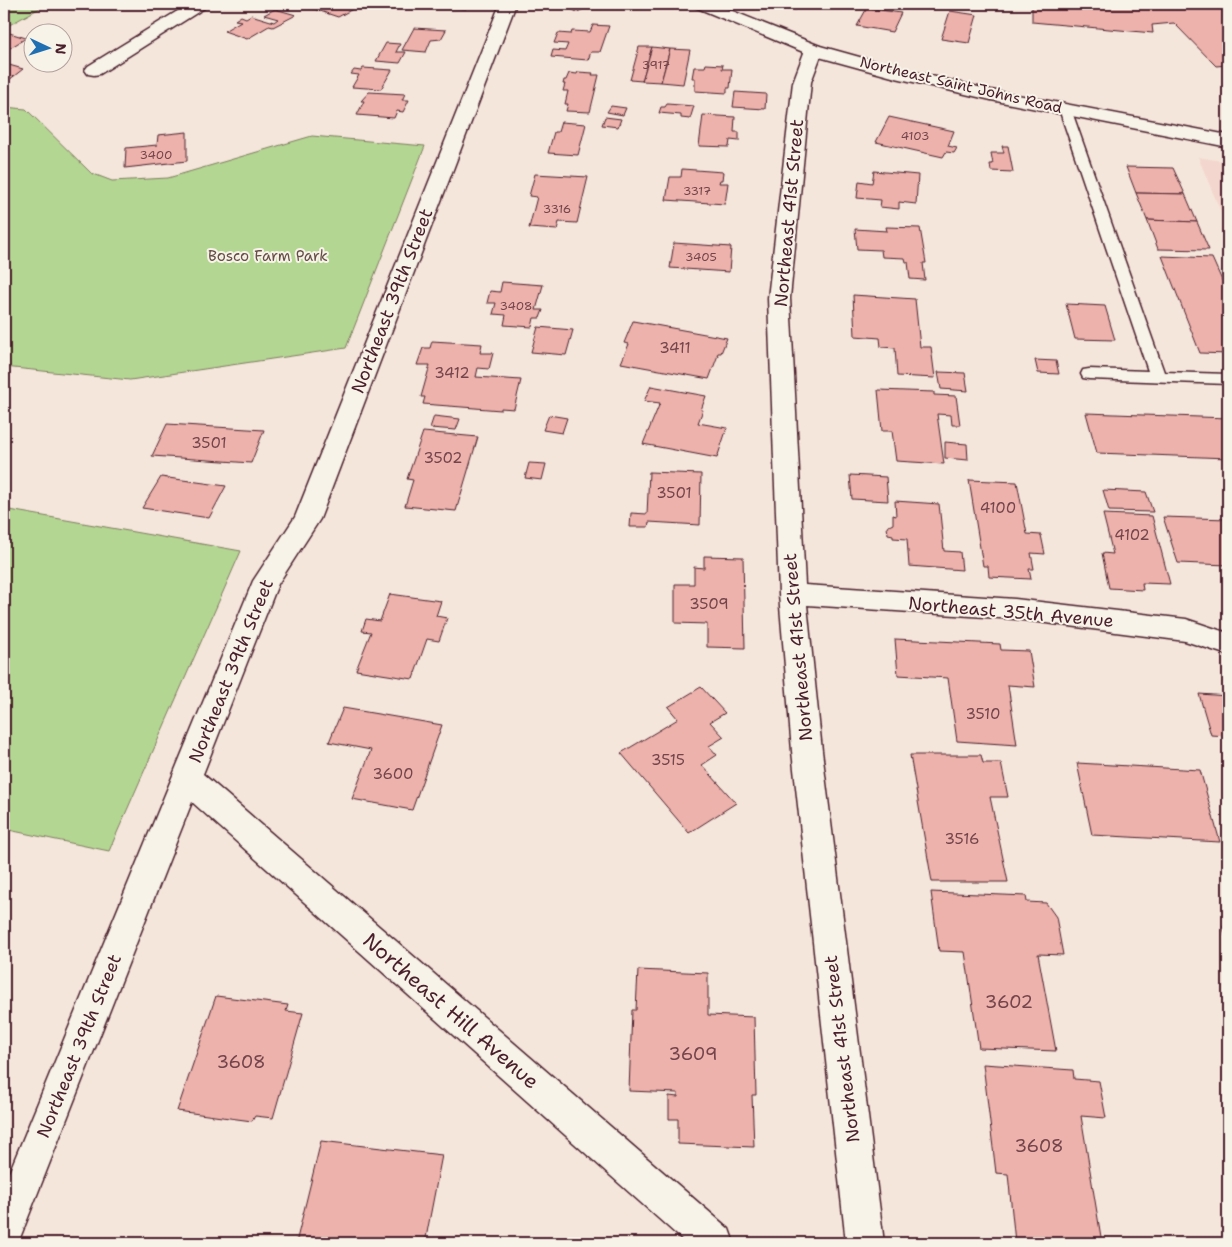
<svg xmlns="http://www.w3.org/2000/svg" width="1232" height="1247" viewBox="0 0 1232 1247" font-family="'Shantell Sans',sans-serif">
  <rect width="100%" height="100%" fill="#f5e6dc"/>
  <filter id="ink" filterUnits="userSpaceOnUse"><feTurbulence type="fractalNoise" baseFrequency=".02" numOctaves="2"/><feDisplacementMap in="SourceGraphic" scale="10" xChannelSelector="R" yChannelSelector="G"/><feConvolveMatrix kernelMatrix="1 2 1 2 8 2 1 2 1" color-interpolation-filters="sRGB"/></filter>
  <g filter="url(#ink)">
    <path fill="#f3d6cd" d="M1198 157 1228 162V229Z"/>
    <g fill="#b3d792" stroke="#7e7b5e">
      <path d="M4 4H47L4 28Z"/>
      <path d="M4 107 26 109 91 173 112 181 168 178 312 136 425 146 346 348 130 380 4 367Z"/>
      <path d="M4 509 241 551 109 851 4 829Z"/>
    </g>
    <g fill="#edb2ab" stroke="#4a1f2b">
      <path d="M299 4H357L360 5 338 17Z"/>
      <path d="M418 4H469L466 9 417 6Z"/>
      <path d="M561 4H587L591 6 577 12Z"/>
      <path d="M782 4H808L795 10Z"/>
      <path d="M1032 4H1228V65L1216 66 1174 23 1152 25 1153 33 1032 22Z"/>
      <path d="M867 8 901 13 892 32 857 26Z"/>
      <path d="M275 9 296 15 273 27 269 26 247 39 224 31 241 21 235 20 241 16 246 18 251 15 274 22 278 19 264 15Z"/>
      <path d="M950 11 977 15 969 43 941 39Z"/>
      <path d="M593 25 609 26 600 52H591L588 60 551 57 553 50 565 51 568 44 554 43 558 33 571 34 572 31 590 32Z"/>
      <path d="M414 28 446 30 441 39 431 40 426 52 402 50Z"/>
      <path d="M6 32 26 38 10 48 4 47V34Z"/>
      <path d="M386 43 400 44 396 52H406L400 63 376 61Z"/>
      <path d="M639 47H652L642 81 630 80Z"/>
      <path d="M652 47 670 49 661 82 642 81Z"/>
      <path d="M670 49 690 50 683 84 661 82Z"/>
      <path d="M706 64 723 65 722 69H732L730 88H727V93L695 91V78H692L694 67H705Z"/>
      <path d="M9 65 23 69 4 84V68Z"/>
      <path d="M363 68 392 70 381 89 352 87 359 75 351 74 354 70 361 71Z"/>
      <path d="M578 72 593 73 592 75H599L590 112 566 111 568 104H565L568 91H563L565 84H563L564 80H566L569 73 577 74Z"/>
      <path d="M369 92 405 94 402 100H409L403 112 397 111 394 118 357 115 364 101H361Z"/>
      <path d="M735 92 766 94 765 109 733 107Z"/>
      <path d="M667 104 694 106 690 119 681 118V115L659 113 661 107H665Z"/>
      <path d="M611 106 626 108 623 115 607 112Z"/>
      <path d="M703 115 735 117 734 132H739V141L730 140 729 147 699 146Z"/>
      <path d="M605 117 621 119 618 127 602 125Z"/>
      <path d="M889 117 954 131 948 146 957 148 954 153 946 152 943 157 876 142Z"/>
      <path d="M561 122 586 124 578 155 548 153 554 132H558Z"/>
      <path d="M187 132V161L125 168 126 148 157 145 158 135Z"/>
      <path d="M1002 146H1008L1013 172 991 171 990 164H993L991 153H1004Z"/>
      <path d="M1126 167 1173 168 1185 194 1136 193Z"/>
      <path d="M682 169 723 172 722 180H720L719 183H728L725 204 666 200 670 177H681Z"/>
      <path d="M874 171 918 175 916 204 899 202V209L880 207 881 200 857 198 859 181 872 183Z"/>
      <path d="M535 174 588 177 577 223 559 222 557 230 529 228 537 197 529 196Z"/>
      <path d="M1228 186V208L1223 207Z"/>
      <path d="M1136 193 1185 194 1197 222 1147 220Z"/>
      <path d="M1147 220 1197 222 1209 250 1158 249Z"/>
      <path d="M886 227 920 228 926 263H923L925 280 910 279 908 262H906L905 258 882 257 881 250 857 249 855 229 887 231Z"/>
      <path d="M674 243 731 247 729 272 670 268Z"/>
      <path d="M1162 256 1212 258 1228 294V354L1200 353Z"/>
      <path d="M502 282 543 285 536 310H543L540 318H534L532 327 504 325 506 315 493 314 496 303H487L490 291 500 292Z"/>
      <path d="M853 295 915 299 920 347H931L935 378 897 376 895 348 881 347 880 338 855 336Z"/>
      <path d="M1066 304 1105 306 1115 340 1075 339Z"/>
      <path d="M633 321 727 338 721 353H718L717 355H718L709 379 621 363 629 344 624 343Z"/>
      <path d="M538 327 573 330 566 355 531 352Z"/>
      <path d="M432 341 482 344 480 353H493L489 369 478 368 476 377 521 380 514 409 501 408V410L423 404 425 397H421L430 365H417L423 348H430Z"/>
      <path d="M1035 360 1056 361 1059 374 1038 373Z"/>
      <path d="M938 372 965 373 968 391 941 389Z"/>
      <path d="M651 386 706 396 701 410H703L698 423 727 428 717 458 643 444 660 403 644 401Z"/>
      <path d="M878 390 934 392V395L956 396 960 425H952L951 415 937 414 944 464 896 461 892 431H882Z"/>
      <path d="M1086 413 1228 418V458L1097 453Z"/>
      <path d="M549 415 567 418 562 433 543 430Z"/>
      <path d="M434 416 460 419 456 430 430 428Z"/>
      <path d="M167 424 264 430 251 463 152 456Z"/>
      <path d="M423 432 478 437 456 511 405 506 413 480 407 479Z"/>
      <path d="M945 442 967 444 968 460 945 458Z"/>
      <path d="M529 463 546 464 542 480 525 478Z"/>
      <path d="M649 472 701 474 700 525 649 522 648 527H630L631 513 647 514Z"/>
      <path d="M850 475 886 477 888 501 852 499Z"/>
      <path d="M161 477 226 486 209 518 142 508Z"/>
      <path d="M969 480 1017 482 1027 534 1041 535 1045 554 1031 553 1034 569H1029L1031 579 989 577 988 566H983Z"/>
      <path d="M1103 490 1146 492 1153 512 1109 511Z"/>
      <path d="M895 501 939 504 944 551 960 552 962 570 909 566 907 539 893 538V535L888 534 887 527 893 524V515L896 516Z"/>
      <path d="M1103 514 1152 516 1170 584 1142 583 1143 590 1109 588 1102 553 1113 554Z"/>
      <path d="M1163 517 1228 519V565L1178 563Z"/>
      <path d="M704 556 743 557 745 648 707 647V624L675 623V584H694V567L704 568Z"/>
      <path d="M390 594 441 601 436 616 447 618 439 641 427 639 413 679 356 670 371 632 362 631 366 619 380 621Z"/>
      <path d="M895 639 1000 644 1001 650 1029 651 1035 687 1008 685 1017 745 957 741 948 678 898 675Z"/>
      <path d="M701 687 725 713 710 722 724 737 709 746 717 755 702 765 736 803 689 833 621 753 678 719 668 707Z"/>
      <path d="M1199 694 1228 696V736L1211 735Z"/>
      <path d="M343 708 442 725 412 810 352 799 371 750 329 742Z"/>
      <path d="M910 755H981L983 763H1001L1008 797H990L1008 882H932Z"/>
      <path d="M1077 763 1200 770 1220 842 1092 835Z"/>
      <path d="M931 892 1026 896 1027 902 1046 903 1056 917 1063 955 1038 954 1056 1051 979 1048 965 952 939 951Z"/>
      <path d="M1223 926H1228V948Z"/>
      <path d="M638 970 708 973V1015L754 1017 756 1095H752L754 1147 678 1144V1119H669V1096L678 1097V1093L629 1091 632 1010H636Z"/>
      <path d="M216 996 288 1005 286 1011 303 1013 273 1118 255 1116 252 1121 177 1111Z"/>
      <path d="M983 1064 1073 1070 1074 1079 1099 1081 1106 1118 1081 1116 1102 1243 1015 1242 1008 1174 996 1173Z"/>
      <path d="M321 1141 442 1155 425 1243H296Z"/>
    </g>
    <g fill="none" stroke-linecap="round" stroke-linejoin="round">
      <defs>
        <path id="lane" d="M1065 105 1071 109 1164 372 1228 374V384L1089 379 1083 378 1081 374 1083 370 1089 369 1148 371 1059 109Z"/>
        <g id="street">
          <path d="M189 4H208L206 7 100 74 94 75 88 74 85 70 88 66Z"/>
          <path d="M500 4H516L320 519 278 584 203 774 729 1229 734 1243H686L192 802 18 1243H4V1185L253 581 295 517Z"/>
          <path d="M814 45 820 46 823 50 811 82 790 298 805 585 1015 599 1186 619 1228 633V655L1185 641 1015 619 807 605 822 751 884 1243H846L792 751 779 594 768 298 793 82 805 50 808 46Z"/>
        </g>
        <path id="secondary" d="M693 4H715L820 46 906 70 991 90 1228 135V147L991 100 896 78 808 54 695 7Z"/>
      </defs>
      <use href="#lane" stroke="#4a1f2b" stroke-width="3"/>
      <use href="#street" stroke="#4a1f2b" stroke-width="3"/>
      <use href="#secondary" stroke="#4a1f2b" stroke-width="3"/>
      <use href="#lane" fill="#f7f3e8" fill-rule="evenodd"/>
      <use href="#street" fill="#f7f3e8" fill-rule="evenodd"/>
      <use href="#secondary" fill="#f7f3e8" fill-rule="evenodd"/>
    </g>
  </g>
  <g text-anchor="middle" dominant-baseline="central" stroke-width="4" stroke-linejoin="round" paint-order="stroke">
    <g font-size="12" fill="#73444b">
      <text x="656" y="65">3917</text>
      <text x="915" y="136">4103</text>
      <text x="156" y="155">3400</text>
      <text x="697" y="191">3317</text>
      <text x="557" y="209">3316</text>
      <text x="701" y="257">3405</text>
      <text x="516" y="306">3408</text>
    </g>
    <g font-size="15" fill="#4a1f2b" stroke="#f7f3e8">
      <text transform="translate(961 85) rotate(13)">Northeast Saint Johns Road</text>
    </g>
    <g font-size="15" fill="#644d45" stroke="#f7f3e8">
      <text x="268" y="256">Bosco Farm Park</text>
    </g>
    <g font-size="15" fill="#73444b">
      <text x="675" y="348">3411</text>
      <text x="452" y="373">3412</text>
      <text x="209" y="443">3501</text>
      <text x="443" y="458">3502</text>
      <text x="674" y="493">3501</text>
      <text x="998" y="508">4100</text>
      <text x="1132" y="535">4102</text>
      <text x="709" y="604">3509</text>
      <text x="983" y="714">3510</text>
      <text x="668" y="760">3515</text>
      <text x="393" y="774">3600</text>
      <text x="962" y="839">3516</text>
    </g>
    <g font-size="18" fill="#4a1f2b" stroke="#f7f3e8">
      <text transform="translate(789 213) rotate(-85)">Northeast 41st Street</text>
      <text transform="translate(392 301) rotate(-69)">Northeast 39th Street</text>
      <text transform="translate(1011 612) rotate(5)">Northeast 35th Avenue</text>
      <text transform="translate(798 647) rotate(-95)">Northeast 41st Street</text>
      <text transform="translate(231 671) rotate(-68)">Northeast 39th Street</text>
      <text transform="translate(79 1046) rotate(-68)">Northeast 39th Street</text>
      <text transform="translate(842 1049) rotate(-97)">Northeast 41st Street</text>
    </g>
    <g font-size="18" fill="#73444b">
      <text x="1009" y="1002">3602</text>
      <text x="693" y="1054">3609</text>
      <text x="241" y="1062">3608</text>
      <text x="1039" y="1146">3608</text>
    </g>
    <g font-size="21" fill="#4a1f2b" stroke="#f7f3e8">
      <text transform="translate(451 1011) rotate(41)">Northeast Hill Avenue</text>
    </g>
  </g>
  <rect width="1232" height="1247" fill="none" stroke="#f7f3e8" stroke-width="20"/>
  <rect x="10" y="10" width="1212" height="1227" fill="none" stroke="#4a1f2b" stroke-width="2" filter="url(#ink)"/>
  <g transform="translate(48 48) rotate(94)"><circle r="24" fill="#f7f3e8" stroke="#b29e9c"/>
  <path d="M0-4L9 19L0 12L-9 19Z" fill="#1f6fb2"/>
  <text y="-8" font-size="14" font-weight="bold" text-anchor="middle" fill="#4a1f2b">N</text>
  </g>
</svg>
